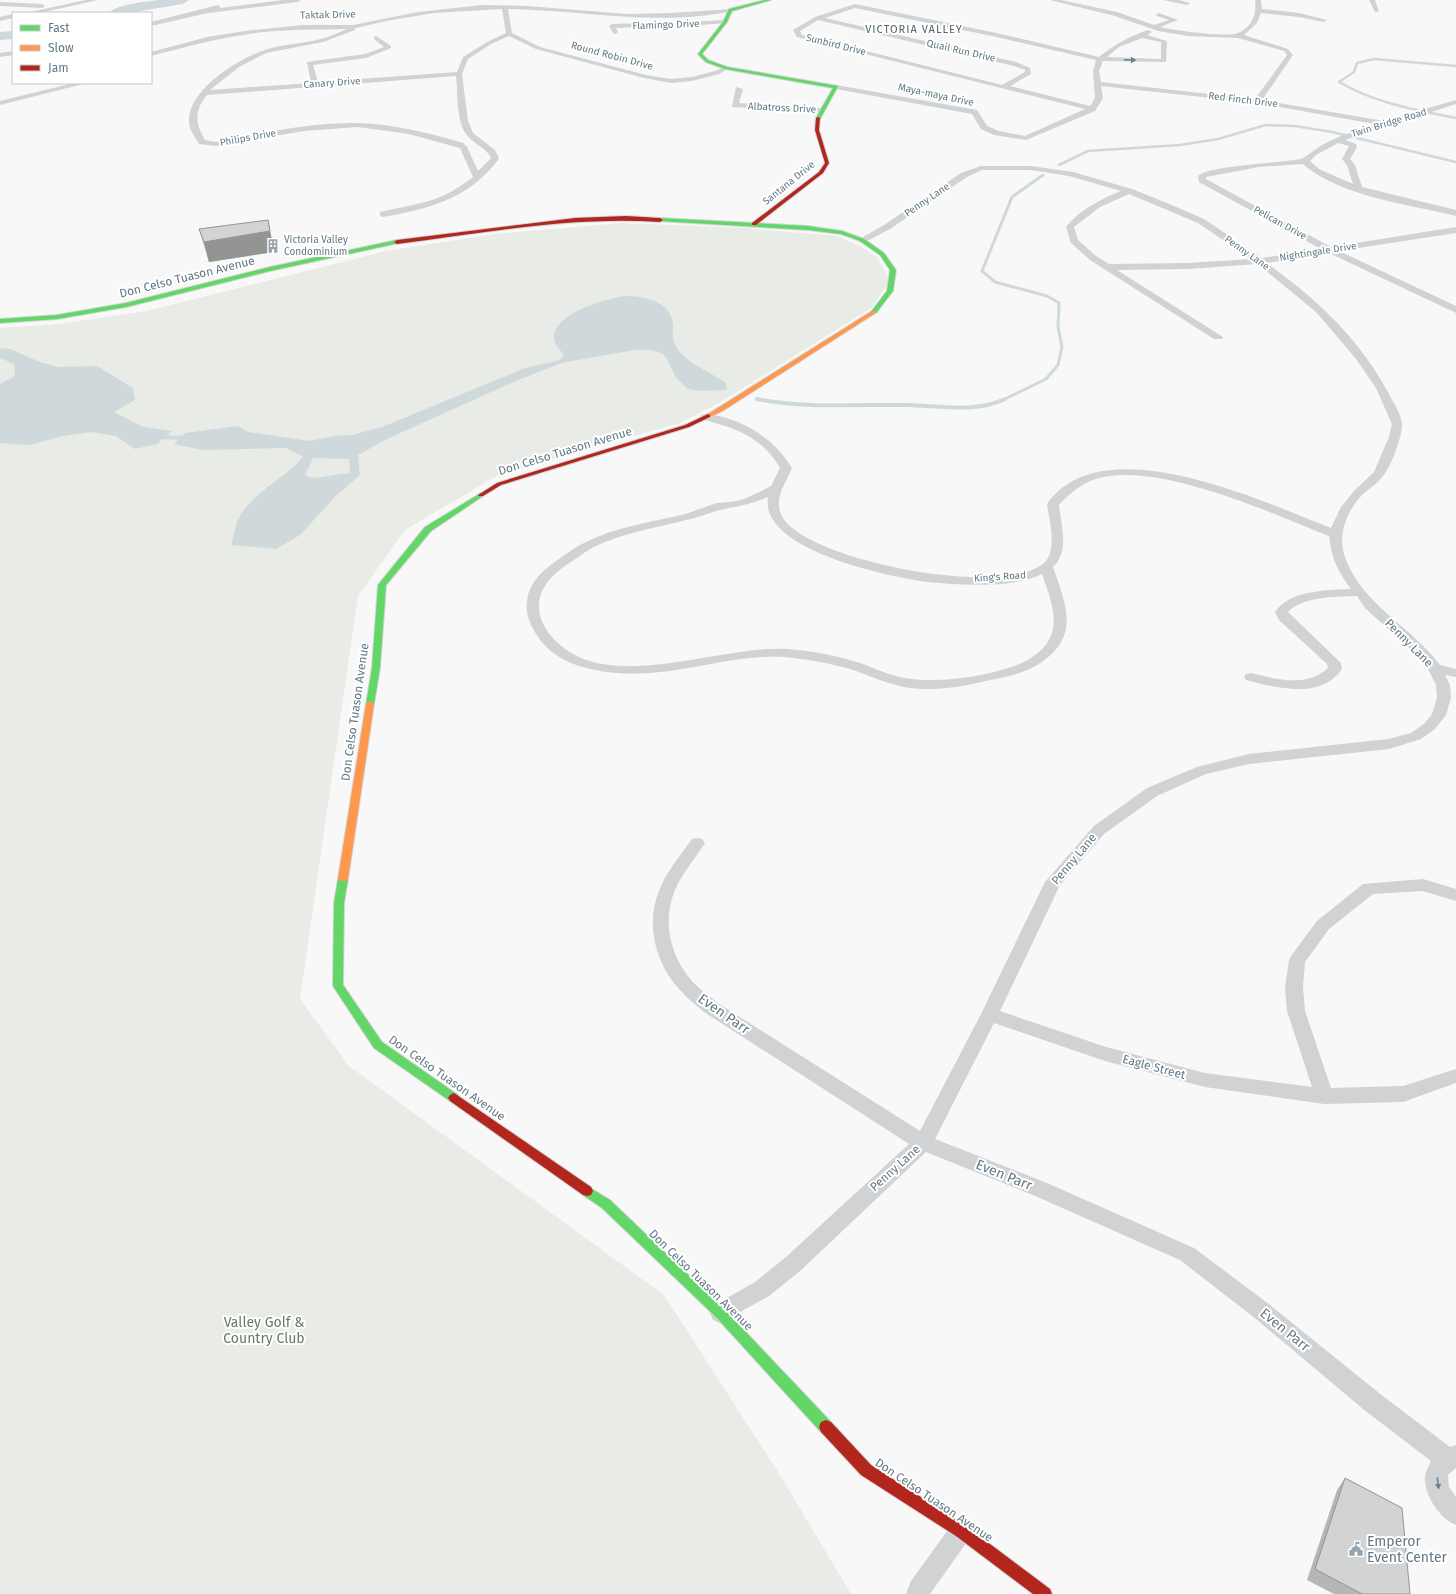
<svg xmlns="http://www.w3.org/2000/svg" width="1456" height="1594" viewBox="0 0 1456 1594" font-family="'Fira Sans',sans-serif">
  <rect width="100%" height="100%" fill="#f8f8f8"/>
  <path fill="#e9ece6" d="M622 223 746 228 837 236 862 247 877 257 890 281 871 308 719 403 680 423 500 474 405 530 358 596 300 999 349 1066 664 1295 780 1475 851 1594H0V328L59 324 146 311 386 251 494 234Z"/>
  <g fill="#cfd9db" fill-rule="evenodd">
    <path d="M624 296C642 296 670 300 673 324 674 336 670 341 680 352 693 367 711 372 726 383L727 390 700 391 688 389 676 378 667 359 663 354 652 350H635L561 363 511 383 387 439 358 455 360 475 336 496 300 535 276 549 231 545C234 536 235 524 240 516 255 490 285 479 303 457L286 448 203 450 174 444 185 433 238 426 248 432 310 441 333 436 352 435 382 427 525 368 560 360 564 355C561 351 557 347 555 343 546 315 606 299 624 296ZM313 458 349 459 350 473 313 478 305 475Z"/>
    <path d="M0 348 10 349 40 362 59 367 97 366 133 388 135 400 114 412 143 427 172 431 157 444 135 449 116 436 91 432 63 436 30 445 0 443V384L15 376 14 364 0 358Z"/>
  </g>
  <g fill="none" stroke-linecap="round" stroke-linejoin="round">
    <g stroke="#cfd9db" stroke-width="2.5">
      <path d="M1456 66 1374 59 1357 63 1354 72 1339 82C1375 103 1415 110 1456 118"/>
      <path d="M1059 165 1088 151 1180 145 1218 139 1266 125 1295 126 1332 132 1456 162"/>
    </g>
    <g stroke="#cfd9db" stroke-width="3">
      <path d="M757 399 760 400"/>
      <path d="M1003 400 1046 379 1058 365 1062 347 1058 327 1059 303 1047 296 995 282 982 271 1012 197 1043 175"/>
    </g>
    <g stroke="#cfd9db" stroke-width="4">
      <path d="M757 399C807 409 858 404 909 405 940 406 976 413 1005 399"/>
      <path d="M158 437 186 438"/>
    </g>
    <g fill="#cfd9db" fill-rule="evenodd">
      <path d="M157 0H189L183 4 129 13H109C116 4 146 2 157 0Z"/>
      <path d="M13 31V39L0 40V32Z"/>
    </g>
    <defs>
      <g id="fast">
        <path d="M765 0H771L732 11 727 22 702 54 708 60 727 67 838 86 820 119 816 118 833 88 725 69 706 62 698 54 723 22 729 9Z"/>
        <path d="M660 218 808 226 842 231 864 239 884 253 896 270 893 291 876 313H872L871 312 887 291 890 270 880 255 860 241 841 234 808 230 658 221V219Z"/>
        <path d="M397 240 400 242 399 243 270 271 126 307 57 319 0 323V319L57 315 126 303 270 267Z"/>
        <path d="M481 493 484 495 483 496 431 531 386 585 380 668 374 704 373 706H367L366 704 372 668 378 585 425 527Z"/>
        <path d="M343 876 346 877 348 879 344 903 343 985 382 1042 458 1095 460 1098 458 1101 454 1103 450 1101 374 1048 333 986 334 903 338 879 340 877Z"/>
        <path d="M587 1186 610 1200 724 1309 831 1422 833 1427 831 1432 826 1434 821 1432 716 1317 602 1208 583 1195 581 1191 583 1187Z"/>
      </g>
      <g id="slow">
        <path d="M872 311 877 312 724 410 710 417 705 416Z"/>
        <path d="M370 701 374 704 348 879 346 881H340L338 879 366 704Z"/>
      </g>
      <g id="jam">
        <path d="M818 117 820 118 819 130 829 163 823 173 756 225H752V223L819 172 825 163 815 130 816 118Z"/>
        <path d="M626 216 660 218 663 220 660 222C572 216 484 233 397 244L394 242 397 240 575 218Z"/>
        <path d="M708 414 710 415V417L689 427 501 485 483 496H479L478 495 497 483 685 425Z"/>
        <path d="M454 1093 591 1187 593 1191 591 1195 587 1196 583 1195 450 1101 448 1098 450 1095Z"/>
        <path d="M826 1420 831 1422 871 1465 966 1526 1050 1589 1052 1594H1033L956 1536 861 1475 821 1432 819 1427 821 1422Z"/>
      </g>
    </defs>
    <use href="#fast" stroke="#d2d5d6" stroke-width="2"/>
    <use href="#slow" stroke="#d2d5d6" stroke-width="2"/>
    <use href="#jam" stroke="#d2d5d6" stroke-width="2"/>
    <g fill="#d0d2d3" fill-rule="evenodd">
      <path d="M86 0H98L39 13H26Z"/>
      <path d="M283 0H301L298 2 208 13 151 26V22L218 5 221 8Z"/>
      <path d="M1050 0H1061L1117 12 1154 25 1169 20 1157 16 1156 15 1159 13 1178 20 1160 27C1173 30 1227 38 1238 33 1252 27 1257 14 1255 0H1261L1262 9 1299 13 1327 20 1324 22 1299 17 1261 13 1257 23 1244 35 1288 49 1293 55 1262 100 1384 121 1456 100V104L1345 140 1356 144 1357 147 1350 159 1355 165 1362 187 1456 210V216C1408 204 1341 197 1303 164L1259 167 1206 177V179L1331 247 1456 227V233L1339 251 1456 306V313L1329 253 1267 263C1286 278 1306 292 1323 309 1350 334 1376 367 1392 400 1396 407 1402 417 1402 425 1402 437 1391 467 1383 476 1378 483 1370 488 1363 494 1347 510 1337 535 1345 557 1361 604 1412 627 1440 665L1456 669V677L1445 675 1450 685 1451 698 1446 715 1435 729 1421 739 1389 749 1249 764 1206 774 1157 796 1104 834 1060 885 1000 1011 1106 1047 1205 1073 1312 1087 1287 1011 1285 987 1289 961 1291 956 1317 921 1363 884 1423 879 1456 889V901L1423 891 1373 894 1329 929 1305 962 1303 987 1305 1011 1331 1088 1403 1086 1456 1069V1083L1403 1102 1324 1104 1205 1087 1105 1061 994 1023 935 1139 1047 1183 1194 1248 1270 1305 1379 1393 1450 1447 1456 1445V1468L1448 1475 1449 1487 1456 1497V1525C1440 1519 1423 1494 1425 1476 1426 1471 1429 1465 1431 1461L1363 1409 1256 1319 1180 1260 1033 1195 926 1152 800 1271 769 1296 720 1323 713 1320 710 1313 713 1306 755 1282 786 1257 909 1144 704 1012C696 1005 688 999 681 991 656 965 645 925 659 891 666 872 680 856 692 839L697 838 702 839 705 843C695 859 682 873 675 890 662 921 670 955 691 980 698 988 708 995 716 1002L920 1131 981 1014 1045 882 1094 826 1147 788 1197 767 1249 754 1388 739 1411 733 1425 723 1432 714 1437 698 1436 685 1428 669 1422 660 1365 608 1357 596C1335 597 1303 596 1288 612L1341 663 1342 669C1321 700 1276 688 1246 680L1244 677 1246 674 1251 673C1277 679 1306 688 1328 668L1327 664 1279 620 1275 612C1290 590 1327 590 1351 589 1337 570 1332 559 1329 536 1271 513 1160 462 1099 478 1083 482 1070 493 1059 505 1061 525 1070 551 1053 567 1066 605 1081 637 1039 664 1025 673 1006 677 990 680 962 687 933 692 904 687 885 683 868 675 850 669 829 663 806 659 784 657 718 654 663 684 595 670 574 666 555 658 541 641 533 630 525 617 527 602 528 584 542 571 556 561 565 555 575 547 584 543 615 527 652 522 685 514 696 511 706 506 717 503 725 502 733 502 741 500 751 497 761 491 771 486L780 468C762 436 734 428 701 419L700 417 701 415C708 413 716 415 723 417 752 425 776 442 792 468 786 483 774 497 781 514 799 561 1021 603 1048 558 1056 543 1049 520 1047 504 1102 425 1263 502 1331 528L1341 507 1354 491 1374 472 1389 437 1392 424 1376 388 1356 359 1317 313 1258 264 1188 269 1117 270 1223 337 1222 339H1214L1090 260 1071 243 1066 227C1079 210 1101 199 1121 191L1069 176 1031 170H982L967 177 890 229 865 242 862 243 858 240 884 225 961 173 981 166H1031L1073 172 1132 189 1167 203 1204 219 1262 258 1321 249 1199 182 1198 176C1209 165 1282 163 1301 159 1303 159 1321 145 1326 143 1342 135 1359 129 1375 124L1257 103 1101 86 1103 98 1095 111 1026 140 994 135 981 129 972 114 836 89 832 87 836 85 977 110 987 126 999 131 1025 136 1085 109 797 37 793 30 815 17 855 4 992 32 1099 57C1114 45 1131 35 1149 30L1152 32 1147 35 1167 41 1166 62 1103 61 1099 71 1101 82 1255 99 1287 55 1284 51 1238 38 1188 36 1158 31 1115 16ZM855 8 992 36 1096 60 1093 71 1095 98 1090 106 1010 86 1031 74 1030 68 1016 62 825 18ZM818 20 1014 66 1025 70V72L1002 85 802 35 800 31ZM1142 38 1161 42V59L1107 57 1119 47ZM1338 143 1349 146 1342 159 1347 165 1353 184 1319 169 1310 161 1316 155ZM1129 194 1198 223 1251 259 1188 263 1109 264 1096 256 1078 240 1074 227 1100 207ZM768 497C759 550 889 577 928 582 961 585 1012 589 1042 574 1054 608 1066 638 1028 660 997 676 930 686 896 676 885 673 874 668 863 664 839 656 813 651 788 649 722 644 612 694 558 643 548 634 540 622 539 609 538 589 551 576 566 565 575 560 583 553 592 548 621 533 655 528 686 520 697 518 706 514 716 511 735 506 750 505 768 497Z"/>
      <path d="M1163 0H1179L1190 3 1187 5Z"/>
      <path d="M1369 0H1375L1379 12H1375Z"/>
      <path d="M0 2 42 4 45 6 42 8 0 6Z"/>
      <path d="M483 5 528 6 627 14 671 13 732 9V11C658 27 583 10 508 9L512 33 540 47 646 75 671 79 692 77 715 71 726 66 729 68 719 74 692 81 671 83 644 78 536 49 509 36 491 44 468 59 462 74 468 121 473 133 495 150 499 158 498 160C468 199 429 209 383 217L380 216V212C418 203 441 203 473 177L460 148 409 134 358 127 304 131 216 146 199 144C196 139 192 133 190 128 181 94 236 60 262 51 278 45 296 44 312 41 324 39 336 34 347 29 319 30 292 29 264 32 226 36 189 46 151 56V52L207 37 245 31 303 25H353L418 12ZM502 9 506 33 487 42 463 57 457 72 318 82 313 65 366 58 391 48V46L376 36 374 37V39L384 47 365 54 307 62 311 83 210 90 239 67 266 53 323 42 355 30 356 28 386 21 434 13ZM456 76C458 94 456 119 466 134 473 144 486 147 491 158L478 171 467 147 463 143C429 133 394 124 358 123 310 122 263 133 216 142L205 140C195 123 194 111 207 95Z"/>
      <path d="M13 14V18L0 21V17Z"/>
      <path d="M725 20 728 22 727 23 687 26 684 24 687 22Z"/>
      <path d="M651 23 654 25 653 26 616 28 618 32 615 34 613 33 609 26 612 24Z"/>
      <path d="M13 51V55L0 57V53Z"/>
      <path d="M74 83H87L0 105V101Z"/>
      <path d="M736 87 743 89 739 103 821 108 825 110 821 112 732 107Z"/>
      <path d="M961 1519 969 1523 973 1531 969 1539 930 1594H906L911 1581 953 1523Z"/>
    </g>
    <use href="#fast" fill="#63d668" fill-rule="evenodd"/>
    <use href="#slow" fill="#ff974d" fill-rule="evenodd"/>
    <use href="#jam" fill="#b3261e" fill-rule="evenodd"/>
  </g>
  <g fill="#b5b6b6">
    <path d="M199 229 272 240 274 252 209 262 205 249Z"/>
    <path d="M1345 1478 1410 1594H1334L1307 1580 1337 1490Z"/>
  </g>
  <path fill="#939494" d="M268 220 272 240 274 252 209 262 204 242Z"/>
  <g fill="#d2d4d4" stroke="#939494">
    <path d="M268 220 270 231 204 242 199 229Z"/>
    <path d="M1345 1478 1402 1508 1410 1594H1362L1315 1569Z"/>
  </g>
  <defs><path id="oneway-solid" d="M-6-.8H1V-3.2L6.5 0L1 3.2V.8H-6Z"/></defs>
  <g fill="#6c828d">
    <use href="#oneway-solid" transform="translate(1130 60) rotate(3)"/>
    <use href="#oneway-solid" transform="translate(1438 1483) rotate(83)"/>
  </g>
  <defs>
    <symbol id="building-bare" viewBox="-9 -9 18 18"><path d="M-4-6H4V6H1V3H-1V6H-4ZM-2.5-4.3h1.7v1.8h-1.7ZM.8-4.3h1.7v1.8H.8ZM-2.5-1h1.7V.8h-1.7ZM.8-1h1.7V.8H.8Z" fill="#96a5ad" stroke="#fff" stroke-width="2.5" paint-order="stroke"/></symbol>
    <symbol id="civic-bare" viewBox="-9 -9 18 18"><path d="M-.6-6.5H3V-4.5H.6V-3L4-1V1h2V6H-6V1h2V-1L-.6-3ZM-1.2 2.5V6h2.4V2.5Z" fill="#96a5ad" stroke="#fff" stroke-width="2.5" paint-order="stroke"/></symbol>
  </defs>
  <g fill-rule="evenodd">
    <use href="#building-bare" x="263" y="236" width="20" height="20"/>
    <use href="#civic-bare" x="1346" y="1539" width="20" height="20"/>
  </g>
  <g text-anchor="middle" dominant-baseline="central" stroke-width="4" stroke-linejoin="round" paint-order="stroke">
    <g font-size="10" fill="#617985" stroke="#fff">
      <text transform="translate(328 15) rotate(-1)">Taktak Drive</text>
      <text transform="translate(666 25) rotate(-2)">Flamingo Drive</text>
      <text transform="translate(836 45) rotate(14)">Sunbird Drive</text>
      <text transform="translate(961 51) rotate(13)">Quail Run Drive</text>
      <text transform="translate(612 56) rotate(15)">Round Robin Drive</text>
      <text transform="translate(332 83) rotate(-4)">Canary Drive</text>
      <text transform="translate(936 95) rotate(12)">Maya-maya Drive</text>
      <text transform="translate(1243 100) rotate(7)">Red Finch Drive</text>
      <text transform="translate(782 108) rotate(3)">Albatross Drive</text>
      <text transform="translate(1389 123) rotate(-17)">Twin Bridge Road</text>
      <text transform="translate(248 138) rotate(-10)">Philips Drive</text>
      <text transform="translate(789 183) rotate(-39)">Santana Drive</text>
      <text transform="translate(927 200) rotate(-34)">Penny Lane</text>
      <text transform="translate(1280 223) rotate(29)">Pelican Drive</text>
      <text transform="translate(1318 252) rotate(-9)">Nightingale Drive</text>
      <text transform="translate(1247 253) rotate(35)">Penny Lane</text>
      <text transform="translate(1000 577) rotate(-4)">King's Road</text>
    </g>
    <g font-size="10" fill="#617985" stroke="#fff" text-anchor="start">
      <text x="284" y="240">Victoria Valley<tspan x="284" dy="12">Condominium</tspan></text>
    </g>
    <g font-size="11" letter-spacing="1" fill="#54666f" stroke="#fff">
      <text x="914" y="29">VICTORIA VALLEY</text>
    </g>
    <g font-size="12" fill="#617985" stroke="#fff">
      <text transform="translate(187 277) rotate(-14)">Don Celso Tuason Avenue</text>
      <text transform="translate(565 451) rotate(-17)">Don Celso Tuason Avenue</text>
      <text transform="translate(1409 643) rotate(45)">Penny Lane</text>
      <text transform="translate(355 712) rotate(-82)">Don Celso Tuason Avenue</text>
      <text transform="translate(1074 859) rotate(-50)">Penny Lane</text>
      <text transform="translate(1154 1067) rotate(15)">Eagle Street</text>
      <text transform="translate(447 1078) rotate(35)">Don Celso Tuason Avenue</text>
      <text transform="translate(895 1168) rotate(-42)">Penny Lane</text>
      <text transform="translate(701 1280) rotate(44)">Don Celso Tuason Avenue</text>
      <text transform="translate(934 1500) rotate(34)">Don Celso Tuason Avenue</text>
    </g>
    <g font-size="14" fill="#617985" stroke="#fff">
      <text transform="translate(724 1014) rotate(35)">Even Parr</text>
      <text transform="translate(1004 1175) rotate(22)">Even Parr</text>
      <text transform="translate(1285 1330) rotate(39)">Even Parr</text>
    </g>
    <g font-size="14" fill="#687b61" stroke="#fff">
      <text x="264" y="1322">Valley Golf &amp;<tspan x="264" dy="16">Country Club</tspan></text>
    </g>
    <g font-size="14" fill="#617985" stroke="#fff" text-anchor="start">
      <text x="1367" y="1541">Emperor<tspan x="1367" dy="16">Event Center</tspan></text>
    </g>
  </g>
  <rect x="12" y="12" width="140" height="72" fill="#ffffff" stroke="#c0c9ce"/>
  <rect x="20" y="25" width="20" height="6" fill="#63d668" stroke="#c0c9ce"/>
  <text x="48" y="32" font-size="12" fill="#617985">Fast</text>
  <rect x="20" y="45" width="20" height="6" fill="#ff974d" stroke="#c0c9ce"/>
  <text x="48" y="52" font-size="12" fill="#617985">Slow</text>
  <rect x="20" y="65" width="20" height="6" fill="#b3261e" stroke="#c0c9ce"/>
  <text x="48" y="72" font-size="12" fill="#617985">Jam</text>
</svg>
